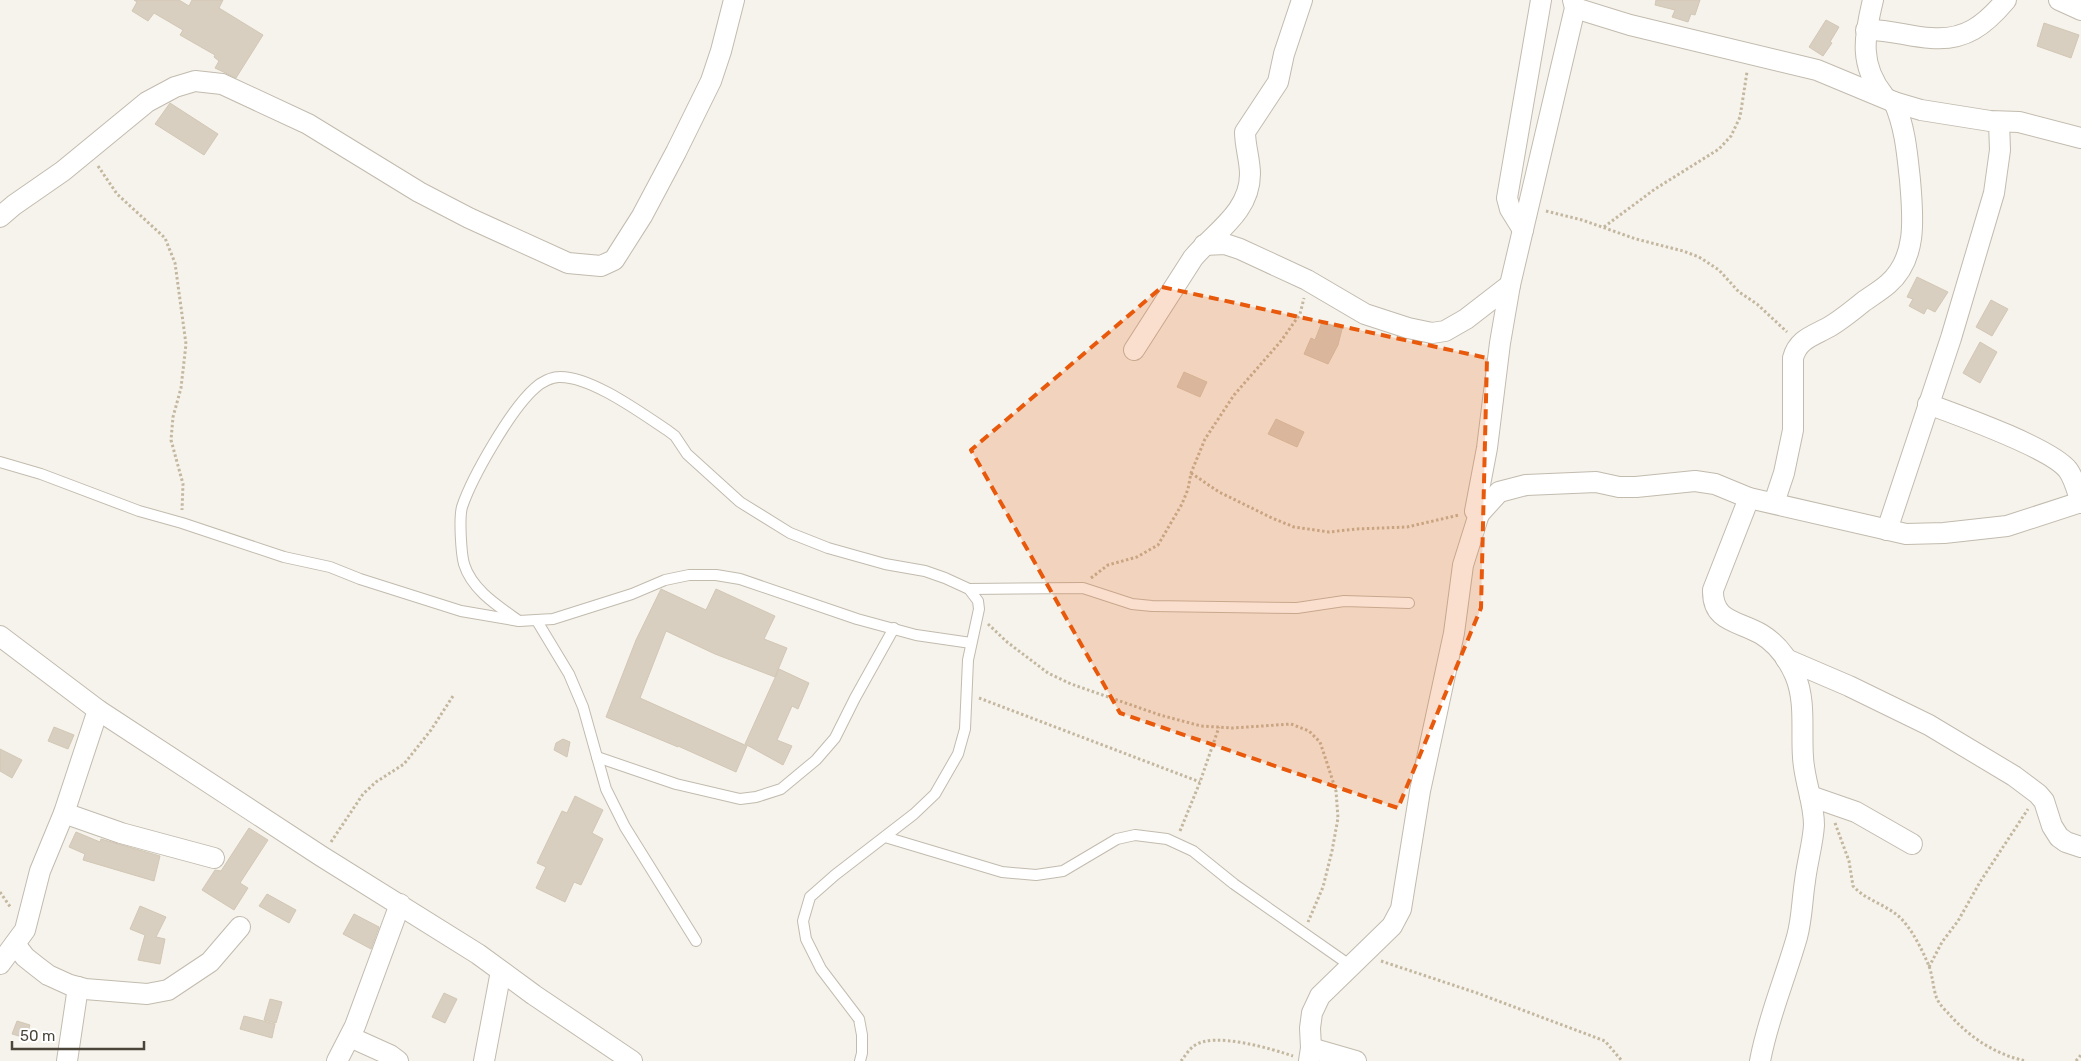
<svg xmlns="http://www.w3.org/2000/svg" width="2081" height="1061" viewBox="0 0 2081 1061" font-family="Rubik,sans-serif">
  <rect width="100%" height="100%" fill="#f6f3ec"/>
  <g fill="#d8cfc1" stroke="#d3c7b4">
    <path d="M134 0H179L189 6 192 0H223L219 8 263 35 236 78 215 68 219 61 214 57 215 55 180 35 183 30 154 13 148 21 132 11 137 2Z"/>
    <path d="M1656 0H1700L1695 15 1691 14 1688 22 1672 17 1675 10 1655 5Z"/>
    <path d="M1826 20 1839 27 1830 42 1832 43 1823 56 1809 47Z"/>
    <path d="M2044 23 2079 35 2071 58 2037 46Z"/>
    <path d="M170 103 218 134 204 155 155 124Z"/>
    <path d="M1917 277 1948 292 1935 312 1927 308 1924 314 1909 306 1913 299 1907 297Z"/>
    <path d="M1991 300 2008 309 1992 336 1976 327Z"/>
    <path d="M1322 322 1342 329 1338 345 1328 364 1304 354 1311 338 1315 340Z"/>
    <path d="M1980 342 1997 352 1980 383 1963 373Z"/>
    <path d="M1184 372 1207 382 1200 397 1177 387Z"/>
    <path d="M1276 419 1304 432 1297 447 1268 434Z"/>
    <path d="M661 589 706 610 716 589 775 616 764 639 787 648 775 677 715 654 666 631 640 698 747 746 736 772 678 746V747L606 717 636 640Z"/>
    <path d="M779 669 809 683 798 709 792 706 777 740 792 746 783 765 745 744Z"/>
    <path d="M54 727 74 735 68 749 48 741Z"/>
    <path d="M563 739 570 742 567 757 554 750 556 743Z"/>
    <path d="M0 749 22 760 12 778 0 771Z"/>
    <path d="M575 796 603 810 592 833 603 839 581 885 574 882 565 902 536 888 546 867 537 863 562 811 567 813Z"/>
    <path d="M249 828 268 840 240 883 248 888 234 910 202 890 215 870 221 871Z"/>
    <path d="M76 832 100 842 101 839 160 856 154 881 83 860 85 854 69 847Z"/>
    <path d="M267 894 296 910 289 923 259 906Z"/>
    <path d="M140 906 166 917 156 937 165 939 160 964 138 960 145 935 130 929Z"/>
    <path d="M354 914 379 927 371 949 343 934Z"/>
    <path d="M444 993 457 999 445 1023 432 1017Z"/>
    <path d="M270 999 282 1002 276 1023 264 1020Z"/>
    <path d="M244 1016 275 1024 272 1038 240 1029Z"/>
    <path d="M17 1021 30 1025 26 1038 12 1034Z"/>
  </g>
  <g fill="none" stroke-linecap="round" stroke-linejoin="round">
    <defs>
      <g id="lane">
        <path d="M0 462 41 474 139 511 182 523 284 557 330 567 360 579 461 611 519 621 553 619 632 594 665 580 689 575H716L740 579 857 619 916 635 971 643"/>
        <path d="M969 589 1083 588 1132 604 1152 606 1297 608 1344 601 1409 603"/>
        <path d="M519 621C498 606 472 590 464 564 461 553 459 518 462 507 472 477 511 409 535 388 541 382 552 377 559 377 591 376 641 413 667 430L675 436 687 454 740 502 790 533 828 548 885 564 925 571 945 578 969 589 978 601 979 609 968 660 965 729 958 754 935 794 914 814 835 875 810 897 803 921 806 939 821 969 859 1019 862 1035V1053L860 1061"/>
        <path d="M537 621 569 674 583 707 606 789 625 827 696 941"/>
        <path d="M597 757 676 784 740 799 756 797 781 789 816 760 835 738 855 698 894 628"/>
        <path d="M885 837 1002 872 1036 875 1063 871 1117 839 1135 835 1167 839 1193 851 1234 884 1351 966"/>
      </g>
      <g id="street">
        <path d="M1873 0C1864 37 1859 65 1884 96"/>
        <path d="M2059 0 2081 10"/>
        <path d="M1575 8 1630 25 1817 70 1894 102 1921 110 1990 121 2019 122 2081 138"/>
        <path d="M1866 30C1889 29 1909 37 1931 38 1965 41 1985 25 2006 0"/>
        <path d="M0 217 14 205 63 171 147 102 175 87 195 81 222 84 308 124 419 192 469 218 568 263 601 266 614 260 642 216 676 152 711 81 721 51 734 0"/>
        <path d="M1523 230 1510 209 1507 198 1541 0"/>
        <path d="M1204 245 1225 244 1240 249 1307 280 1365 314 1408 328 1432 333 1445 331 1466 319 1510 285"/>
        <path d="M1134 350 1193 258C1215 232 1250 212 1250 174 1250 160 1245 146 1245 132L1278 82 1284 54 1302 0"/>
        <path d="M1928 404C1958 415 2051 448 2068 470 2075 480 2077 491 2081 503"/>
        <path d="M1749 498 1713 590C1712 622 1739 621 1761 634 1776 643 1788 659 1795 675 1806 701 1801 730 1803 757 1804 780 1814 802 1814 825 1813 843 1807 863 1805 881 1802 900 1802 919 1797 937 1785 979 1768 1018 1760 1061"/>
        <path d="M1774 503 1784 473 1793 430V358C1798 339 1813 336 1829 327 1841 320 1852 311 1863 302 1871 296 1880 291 1888 284 1918 258 1913 216 1910 180 1907 152 1905 127 1894 102"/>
        <path d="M1479 514 1499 492 1526 485 1596 482 1619 487H1636L1695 481 1715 484 1749 498 1906 534 1944 533 2007 526 2081 502"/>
        <path d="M1887 530 1951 338 1994 193 2000 150 1999 122"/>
        <path d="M0 636 98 710 321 856 478 954 534 995 632 1061"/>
        <path d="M1786 659 1849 686 1929 725 2014 776 2038 794 2044 801 2052 826 2059 837 2066 842 2081 847"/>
        <path d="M1810 796 1856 812 1912 844"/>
        <path d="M64 813 121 833 214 858"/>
        <path d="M15 944 25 957 35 965 48 975 70 985 85 989 147 994 168 990 210 962 240 927"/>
        <path d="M0 964 25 930 40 871 64 813 98 710"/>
        <path d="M350 1037 390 1055 398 1061"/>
        <path d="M1311 1048 1356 1061"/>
        <path d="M67 1061 78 987"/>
        <path d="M337 1061 355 1026 400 904"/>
        <path d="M484 1061 501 971"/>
        <path d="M1309 1061 1311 1048 1310 1028 1312 1013 1320 996 1392 926 1401 909 1420 791 1454 633 1463 565 1479 514 1475 511 1487 448 1500 343 1510 285 1575 8 1573 0"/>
      </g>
    </defs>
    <use href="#lane" stroke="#c2bbae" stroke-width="12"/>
    <use href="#street" stroke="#c2bbae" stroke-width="22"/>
    <g stroke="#c4b79f" stroke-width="3" stroke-dasharray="2.5 2.5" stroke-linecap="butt">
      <path d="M98 166 117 194 165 238 175 263 186 344 181 388 173 417 171 440 183 484 182 510"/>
      <path d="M1546 211 1582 220 1636 239 1683 251 1699 257 1719 270 1739 292 1757 304 1787 332"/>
      <path d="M1604 227 1655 189 1719 149 1731 136 1740 117 1747 72"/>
      <path d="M1191 473 1219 492 1272 518 1294 527 1329 532 1356 529 1407 527 1459 515"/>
      <path d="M1091 578 1108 565 1137 557 1158 545 1182 504 1188 489 1191 473 1205 439 1234 395 1281 341 1300 314 1304 298"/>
      <path d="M988 624 1007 642 1048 673 1071 684 1160 715 1201 726 1233 728 1291 724 1309 731 1320 742 1327 763 1336 791 1338 818 1332 851 1323 887 1308 922"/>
      <path d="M979 698 1200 782"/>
      <path d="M1835 823 1849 861 1853 886C1867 902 1891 905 1905 923 1915 935 1923 952 1929 966 1933 977 1933 989 1937 999 1940 1005 1945 1010 1949 1014 1969 1037 1996 1055 2026 1061"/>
      <path d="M1180 831 1200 782 1219 727"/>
      <path d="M331 842 363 794 376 782 404 764 431 730 453 696"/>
      <path d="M0 892 11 908"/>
      <path d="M1381 961 1477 993 1605 1041 1622 1061"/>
      <path d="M1929 967 1942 942 1958 921 1980 882 2028 809"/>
      <path d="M1181 1061C1185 1056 1189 1049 1194 1046 1213 1031 1272 1049 1293 1056"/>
      <path d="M2076 1061 2081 1055"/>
    </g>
    <use href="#lane" stroke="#fff" stroke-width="10"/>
    <use href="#street" stroke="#fff" stroke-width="20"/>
  </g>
  <path fill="#e8590c" fill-opacity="0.2" stroke="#e8590c" stroke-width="4" stroke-dasharray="10 6" stroke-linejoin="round" d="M1162 287 1487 358 1481 608 1398 808 1120 713 971 450Z"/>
  <path d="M12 1041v8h132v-8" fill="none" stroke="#4b4439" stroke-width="2.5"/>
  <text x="20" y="1041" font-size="15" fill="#4b4439" stroke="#ffffff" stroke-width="4" paint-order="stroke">50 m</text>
</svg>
